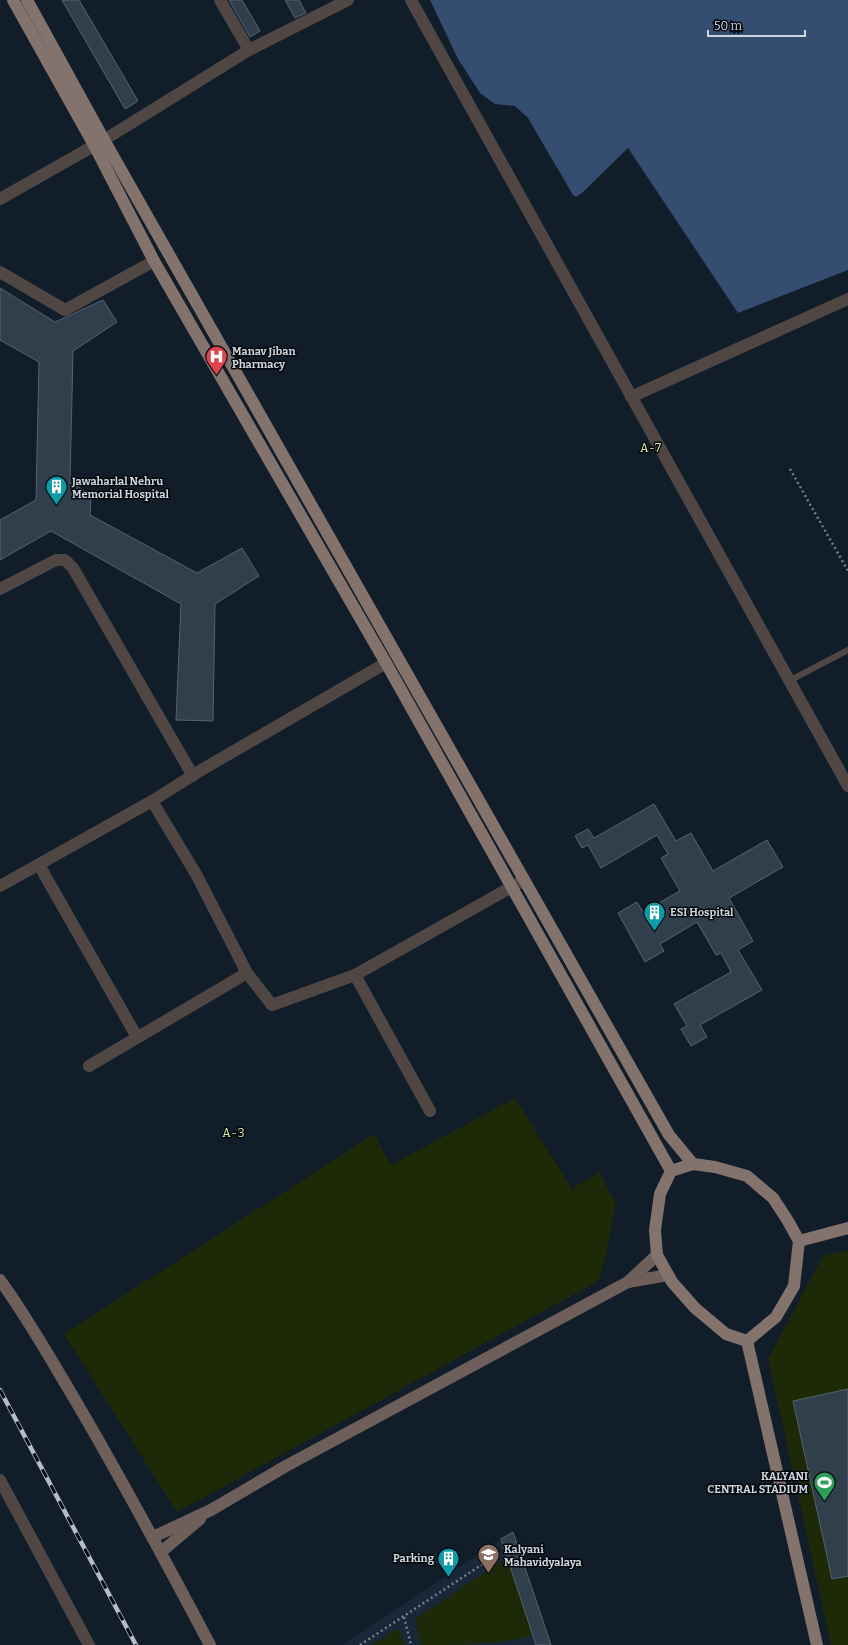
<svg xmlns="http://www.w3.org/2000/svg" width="848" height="1645" viewBox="0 0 848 1645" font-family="Bitter,serif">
  <rect width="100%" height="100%" fill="#111d29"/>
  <path fill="#182838" d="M513 1532 551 1645H342L395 1610Z"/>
  <g fill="#1e2a07">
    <path d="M515 1098 572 1189 599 1172 616 1204 600 1280 177 1512 64 1334 374 1134 391 1165Z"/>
    <path d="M848 1250V1645H831L768 1359 823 1256Z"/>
    <path d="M508 1557 533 1635C500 1645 457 1645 421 1645L415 1619Z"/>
    <path d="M397 1629 401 1633 404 1645H372Z"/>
  </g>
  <path fill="#354d70" d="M430 0H848V270L738 313 628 148 582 193 576 197 573 195 528 118 515 106 495 104 480 93 458 59Z"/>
  <g fill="#313e4c" stroke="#556372">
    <path d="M62 0H79L138 101 125 109Z"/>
    <path d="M229 0H242L260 31 250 37Z"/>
    <path d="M285 0H299L306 13 295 18Z"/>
    <path d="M0 288 55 322 103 300 117 322 73 351 70 482 91 495 90 515 197 573 242 548 259 576 215 604 213 721 176 720 181 604 51 531 0 560V520L36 500 39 362 0 340Z"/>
    <path d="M654 804 676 841 691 833 713 871 767 840 783 867 729 898 753 941 738 950 762 990 700 1025 707 1037 691 1046 681 1029 687 1026 674 1004 731 972 721 953 716 955 697 922 660 944 664 951 645 962 618 913 637 902 643 912 680 891 661 858 668 854 657 835 601 868 588 845 582 848 575 836 588 829 594 838Z"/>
    <path d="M848 1389V1576L832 1579 793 1401Z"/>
    <path d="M513 1532 551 1645H536L501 1539Z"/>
  </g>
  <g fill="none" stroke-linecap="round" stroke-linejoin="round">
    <g stroke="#757f89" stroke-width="2.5" stroke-dasharray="2 3" stroke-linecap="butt">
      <path d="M790 469 848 571"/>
      <path d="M404 1617 411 1645"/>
      <path d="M360 1645 501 1552"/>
    </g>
    <path stroke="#504744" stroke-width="6" d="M789 681 848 650"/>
    <g stroke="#504744" stroke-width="12">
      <path d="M220 0 249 50 348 0"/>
      <path d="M411 0 848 786"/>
      <path d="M0 199 104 140 249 50"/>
      <path d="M0 272 65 310 154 261"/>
      <path d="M631 397 848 299"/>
      <path d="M0 589 56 560H65L73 568 193 776"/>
      <path d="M152 801 196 874 247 973 272 1005 355 975 524 880"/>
      <path d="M39 865 137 1037"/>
      <path d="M0 886 152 801 203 769 386 663"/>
      <path d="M355 975 430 1111"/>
      <path d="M89 1066 247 973"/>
      <path d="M0 1480 89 1645"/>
    </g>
    <g stroke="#6e5f5b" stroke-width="12">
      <path d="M0 1280C25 1314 46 1351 68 1388 118 1472 164 1558 210 1645"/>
      <path d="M628 1282 657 1255"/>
      <path d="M153 1537 211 1510 286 1466 628 1282 668 1275"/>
      <path d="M161 1552 200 1519"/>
    </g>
    <g stroke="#84726d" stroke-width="12">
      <path d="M13 0 94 145 154 261 386 663 671 1171"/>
      <path d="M27 0 104 140 669 1135 693 1164"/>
      <path d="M693 1164 715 1167 747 1176 773 1198 788 1221 799 1241 794 1286 776 1317 747 1341 726 1334 695 1308 672 1282 657 1255 655 1230 660 1194 671 1171Z"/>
      <path d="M799 1241 848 1228"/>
      <path d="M747 1341 817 1645"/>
    </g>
    <defs>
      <path id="rail" d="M0 1390 136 1645"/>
    </defs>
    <use href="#rail" stroke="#b4bdc5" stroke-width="4.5"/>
    <use href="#rail" stroke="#03070c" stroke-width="3" stroke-dasharray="9" stroke-linecap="butt"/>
  </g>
  <defs>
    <symbol id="hospital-pin" viewBox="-11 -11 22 30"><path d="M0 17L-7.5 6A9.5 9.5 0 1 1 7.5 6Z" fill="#e0444e" stroke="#03070c"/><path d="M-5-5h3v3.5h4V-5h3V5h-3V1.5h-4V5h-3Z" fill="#fff"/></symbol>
    <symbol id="building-pin" viewBox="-11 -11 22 30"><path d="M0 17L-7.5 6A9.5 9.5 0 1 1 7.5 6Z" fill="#0f9aa8" stroke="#03070c"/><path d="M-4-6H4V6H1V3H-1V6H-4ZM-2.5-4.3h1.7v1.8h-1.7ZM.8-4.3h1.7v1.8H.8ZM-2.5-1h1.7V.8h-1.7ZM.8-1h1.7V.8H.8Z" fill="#fff"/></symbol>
    <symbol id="stadium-pin" viewBox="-11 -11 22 30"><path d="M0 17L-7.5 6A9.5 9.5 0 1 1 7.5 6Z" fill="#2e9e5b" stroke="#03070c"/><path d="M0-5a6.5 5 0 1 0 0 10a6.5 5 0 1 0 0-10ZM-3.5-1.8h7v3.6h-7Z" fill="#fff"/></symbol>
    <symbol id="university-pin" viewBox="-11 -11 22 30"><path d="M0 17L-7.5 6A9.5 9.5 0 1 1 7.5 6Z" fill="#8d6e63" stroke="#03070c"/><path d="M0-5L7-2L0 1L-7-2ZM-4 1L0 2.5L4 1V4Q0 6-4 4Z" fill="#fff"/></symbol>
  </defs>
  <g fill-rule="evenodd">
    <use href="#hospital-pin" x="204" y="344" width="25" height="34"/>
    <use href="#building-pin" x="44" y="474" width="25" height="34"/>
    <use href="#building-pin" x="642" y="900" width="25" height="34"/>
    <use href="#stadium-pin" x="812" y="1470" width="25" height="34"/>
    <use href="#university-pin" x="476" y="1542" width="25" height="34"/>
    <use href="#building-pin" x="436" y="1546" width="25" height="34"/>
  </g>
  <g text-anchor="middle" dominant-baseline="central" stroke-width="3" stroke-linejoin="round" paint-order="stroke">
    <g font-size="11" font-weight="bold" fill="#ced6de" stroke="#03070c" text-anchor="start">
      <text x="232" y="351">Manav Jiban<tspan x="232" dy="13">Pharmacy</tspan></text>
      <text x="72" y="481">Jawaharlal Nehru<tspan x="72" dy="13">Memorial Hospital</tspan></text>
      <text x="670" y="912">ESI Hospital</text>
      <text x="808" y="1476" text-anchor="end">KALYANI<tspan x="808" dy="13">CENTRAL STADIUM</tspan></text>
      <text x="504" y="1549">Kalyani<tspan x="504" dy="13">Mahavidyalaya</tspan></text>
      <text x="434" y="1558" text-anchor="end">Parking</text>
    </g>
    <g font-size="12" letter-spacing="1" fill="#daeea2" stroke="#03070c">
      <text x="651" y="448">A-7</text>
      <text x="234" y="1133">A-3</text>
    </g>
  </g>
  <path d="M708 30v6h97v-6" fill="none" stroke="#ced6de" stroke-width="2"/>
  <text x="714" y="30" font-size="12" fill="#ced6de" stroke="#03070c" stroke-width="3" paint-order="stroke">50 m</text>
</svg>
